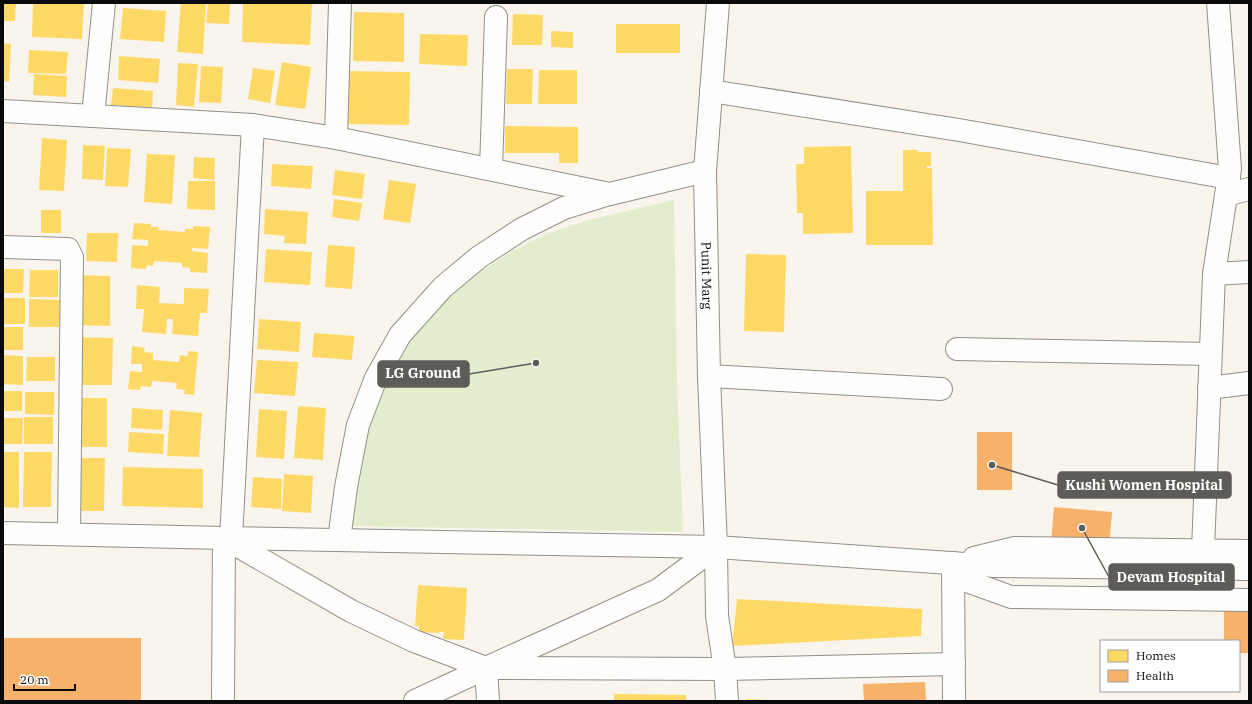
<svg xmlns="http://www.w3.org/2000/svg" width="1252" height="704" viewBox="0 0 1252 704" font-family="'IBM Plex Serif',serif">
  <rect width="100%" height="100%" fill="#f9f5ec"/>
  <path fill="#e3edcd" d="M674 200 677 381 683 532 350 526 367 424 383 383 404 345 442 303 474 276 512 251 549 233 589 220Z"/>
  <g fill="#ffd966">
    <path d="M3 3H16L15 21H3Z"/>
    <path d="M33 3 84 4 82 39 32 37Z"/>
    <path d="M181 3H206L203 54 177 52Z"/>
    <path d="M208 3H230L229 24 206 23Z"/>
    <path d="M243 3 312 4 310 45 242 42Z"/>
    <path d="M123 8 166 11 164 42 120 39Z"/>
    <path d="M354 12 404 13V62L353 61Z"/>
    <path d="M513 14 543 15 542 45H512Z"/>
    <rect x="616" y="24" width="64" height="29"/>
    <path d="M551 31 573 32V48L551 47Z"/>
    <path d="M420 34 468 35 467 66 419 64Z"/>
    <path d="M3 43 11 44 9 82 3 81Z"/>
    <path d="M29 50 68 52 66 74 28 73Z"/>
    <path d="M119 56 160 59 158 83 118 80Z"/>
    <path d="M282 62 311 67 305 109 275 105Z"/>
    <path d="M178 63 198 64 194 107 176 105Z"/>
    <path d="M201 66 223 67 221 103 199 102Z"/>
    <path d="M253 68 275 71 270 103 248 99Z"/>
    <path d="M507 69H533L532 104H506Z"/>
    <path d="M539 70H577V104H538Z"/>
    <path d="M344 71 410 72 409 125 343 124Z"/>
    <path d="M34 74 67 76 66 97 33 95Z"/>
    <path d="M113 88 153 91 152 108 111 105Z"/>
    <path d="M505 126 578 127V163H559V153H505Z"/>
    <path d="M42 138 67 140 64 191 39 190Z"/>
    <path d="M83 145 105 146 103 180 82 179Z"/>
    <path d="M851 146 853 233 803 234V213H797L796 164H804V147Z"/>
    <path d="M107 148 131 149 128 187 105 186Z"/>
    <path d="M903 150H918V152H931V166H927V168H932L933 245H866V191H903Z"/>
    <path d="M147 154 175 155 172 204 144 202Z"/>
    <path d="M194 157 215 158 214 180 193 178Z"/>
    <path d="M272 164 313 166 311 189 271 186Z"/>
    <path d="M335 170 365 174 362 199 332 195Z"/>
    <path d="M389 180 416 184 410 223 383 219Z"/>
    <path d="M188 181H215V210L187 209Z"/>
    <path d="M334 199 362 203 359 221 332 217Z"/>
    <path d="M265 209 308 212 306 244 284 243 285 236 264 234Z"/>
    <rect x="41" y="210" width="20" height="23"/>
    <path d="M134 223 151 224V227H159L158 230 185 232V229H193V226L210 227 208 249 192 248V251L208 253 207 273 190 272V268L182 267V263L154 261 153 266 147 265 146 269 131 268 132 245 148 246V240L132 239Z"/>
    <path d="M87 233H118L117 262 86 261Z"/>
    <path d="M328 245 355 247 352 289 325 287Z"/>
    <path d="M266 249 312 252 310 285 264 282Z"/>
    <path d="M746 254 786 255 784 332 744 331Z"/>
    <path d="M3 269H24L23 293H3Z"/>
    <path d="M30 270H58V297H29Z"/>
    <path d="M75 275 110 276V326L75 325Z"/>
    <path d="M137 285 160 287 159 303 184 304V288L209 289 207 313H200L198 336 172 334 173 319H167L166 334 142 332 144 309H136Z"/>
    <rect x="3" y="298" width="22" height="26"/>
    <path d="M29 299 60 300 59 327H29Z"/>
    <path d="M259 319 301 322 299 352 257 349Z"/>
    <rect x="3" y="327" width="20" height="23"/>
    <path d="M314 333 354 336 352 360 312 357Z"/>
    <path d="M74 337 113 338 112 385H74Z"/>
    <path d="M132 346 145 348 144 352 153 353V360L179 362 180 355 188 356V351L198 352 194 395 184 394 185 390 176 389 177 383 152 381 151 387 141 386 140 390 128 389 130 371 142 372V364H131Z"/>
    <path d="M3 355 23 356V385L3 384Z"/>
    <path d="M27 357H55V381H26Z"/>
    <path d="M257 360 298 362 295 396 254 393Z"/>
    <rect x="3" y="391" width="19" height="20"/>
    <path d="M25 392H54V415L25 414Z"/>
    <rect x="74" y="398" width="33" height="49"/>
    <path d="M298 406 326 408 323 460 294 458Z"/>
    <path d="M132 408 163 410 162 430 131 428Z"/>
    <path d="M259 409 287 411 284 459 256 457Z"/>
    <path d="M170 410 202 413 199 457 167 456Z"/>
    <rect x="24" y="417" width="29" height="27"/>
    <path d="M3 418H23L22 444H3Z"/>
    <path d="M129 432 164 434 163 454 128 452Z"/>
    <path d="M3 452H19V508L3 507Z"/>
    <path d="M24 452H52L51 507H23Z"/>
    <path d="M72 458H105L104 511H71Z"/>
    <path d="M123 467 203 469V508L122 506Z"/>
    <path d="M284 474 313 476 311 513 282 511Z"/>
    <path d="M253 477 282 479 281 509 251 507Z"/>
    <path d="M418 585 467 588 464 640 443 639 444 632H439V633L419 632V626H415Z"/>
    <path d="M737 599 922 609 921 636 732 646Z"/>
    <path d="M614 694 686 695V701H614Z"/>
    <path d="M746 699 770 700V701H745Z"/>
  </g>
  <g fill="#f6b26b">
    <rect x="977" y="432" width="35" height="58"/>
    <path d="M1054 507 1112 512 1109 547 1051 542Z"/>
    <path d="M1224 606H1249V653H1239V641H1224Z"/>
    <rect x="3" y="638" width="138" height="63"/>
    <path d="M925 682 926 701H864L863 684Z"/>
  </g>
  <g fill="none" stroke-linecap="round" stroke-linejoin="round">
    <defs>
      <g id="minor">
        <path d="M104 3 93 116 253 125"/>
        <path id="s1" d="M718 3 705 171 709 376 716 547 717 616 725 669 727 701"/>
        <path d="M711 91 959 130 1229 178"/>
        <path d="M3 111 93 116"/>
        <path d="M336 138 340 3"/>
        <path d="M491 169 496 17"/>
        <path d="M1226 195 1249 189"/>
        <path d="M3 247 68 249 72 257 69 534"/>
        <path d="M1214 274 1249 272"/>
        <path d="M957 349 1210 354"/>
        <path d="M709 376 941 389"/>
        <path d="M1209 388 1249 383"/>
        <path d="M3 533 224 538 716 547 994 566 1249 569"/>
        <path d="M231 539 253 125 336 138 610 194 705 171"/>
        <path d="M339 540 346 487 358 425 376 378 400 335 443 287 479 257 522 229 564 208 609 194"/>
        <path d="M1203 550 1214 274 1230 169 1218 3"/>
        <path d="M974 558 1015 548 1249 551"/>
        <path d="M953 563 954 701"/>
        <path d="M953 576 1011 597 1249 600"/>
        <path d="M486 668 488 701"/>
        <path d="M223 701 224 538 351 611 414 641 486 668 658 590 716 547"/>
        <path d="M415 701 486 668 725 669 954 664"/>
      </g>
    </defs>
    <use href="#minor" stroke="#92908c" stroke-width="24"/>
    <use href="#minor" stroke="#fefefc" stroke-width="22"/>
  </g>
  <g text-anchor="middle" dominant-baseline="central" stroke-width="4" stroke-linejoin="round" paint-order="stroke">
    <g font-size="13" fill="#0a0a0a" stroke="#fff">
      <text stroke="none"><textPath href="#s1" startOffset="273">Punit Marg</textPath></text>
    </g>
  </g>
  <path fill="none" stroke="#5e5c59" stroke-width="1.5" d="M536 363L469 374M992 465L1058 485M1082 528L1109 577"/>
  <g fill="#5e5c59" stroke="#fff" stroke-width="1.5">
    <circle cx="536" cy="363" r="4"/>
    <circle cx="992" cy="465" r="4"/>
    <circle cx="1082" cy="528" r="4"/>
  </g>
  <g fill="#5e5c59" stroke="#5e5c59" stroke-width="1.5">
    <rect x="378" y="361" width="91" height="26" rx="4"/>
    <rect x="1058" y="472" width="173" height="26" rx="4"/>
    <rect x="1109" y="564" width="125" height="26" rx="4"/>
  </g>
  <g font-size="14" text-anchor="middle" font-weight="bold" fill="#fff">
    <text x="423" y="378">LG Ground</text>
    <text x="1144" y="490">Kushi Women Hospital</text>
    <text x="1171" y="582">Devam Hospital</text>
  </g>
  <rect width="1252" height="704" fill="none" stroke="#0a0a0a" stroke-width="8"/>
  <rect x="1100" y="640" width="140" height="52" fill="#ffffff" stroke="#9d9d9d"/>
  <rect x="1108" y="650" width="20" height="12" fill="#ffd966" stroke="#9d9d9d"/>
  <text x="1136" y="660" font-size="12" fill="#0a0a0a">Homes</text>
  <rect x="1108" y="670" width="20" height="12" fill="#f6b26b" stroke="#9d9d9d"/>
  <text x="1136" y="680" font-size="12" fill="#0a0a0a">Health</text>
  <path d="M14 684v6h61v-6" fill="none" stroke="#0a0a0a" stroke-width="2"/>
  <text x="20" y="684" font-size="12" fill="#0a0a0a" stroke="#ffffff" stroke-width="3" paint-order="stroke">20 m</text>
</svg>
